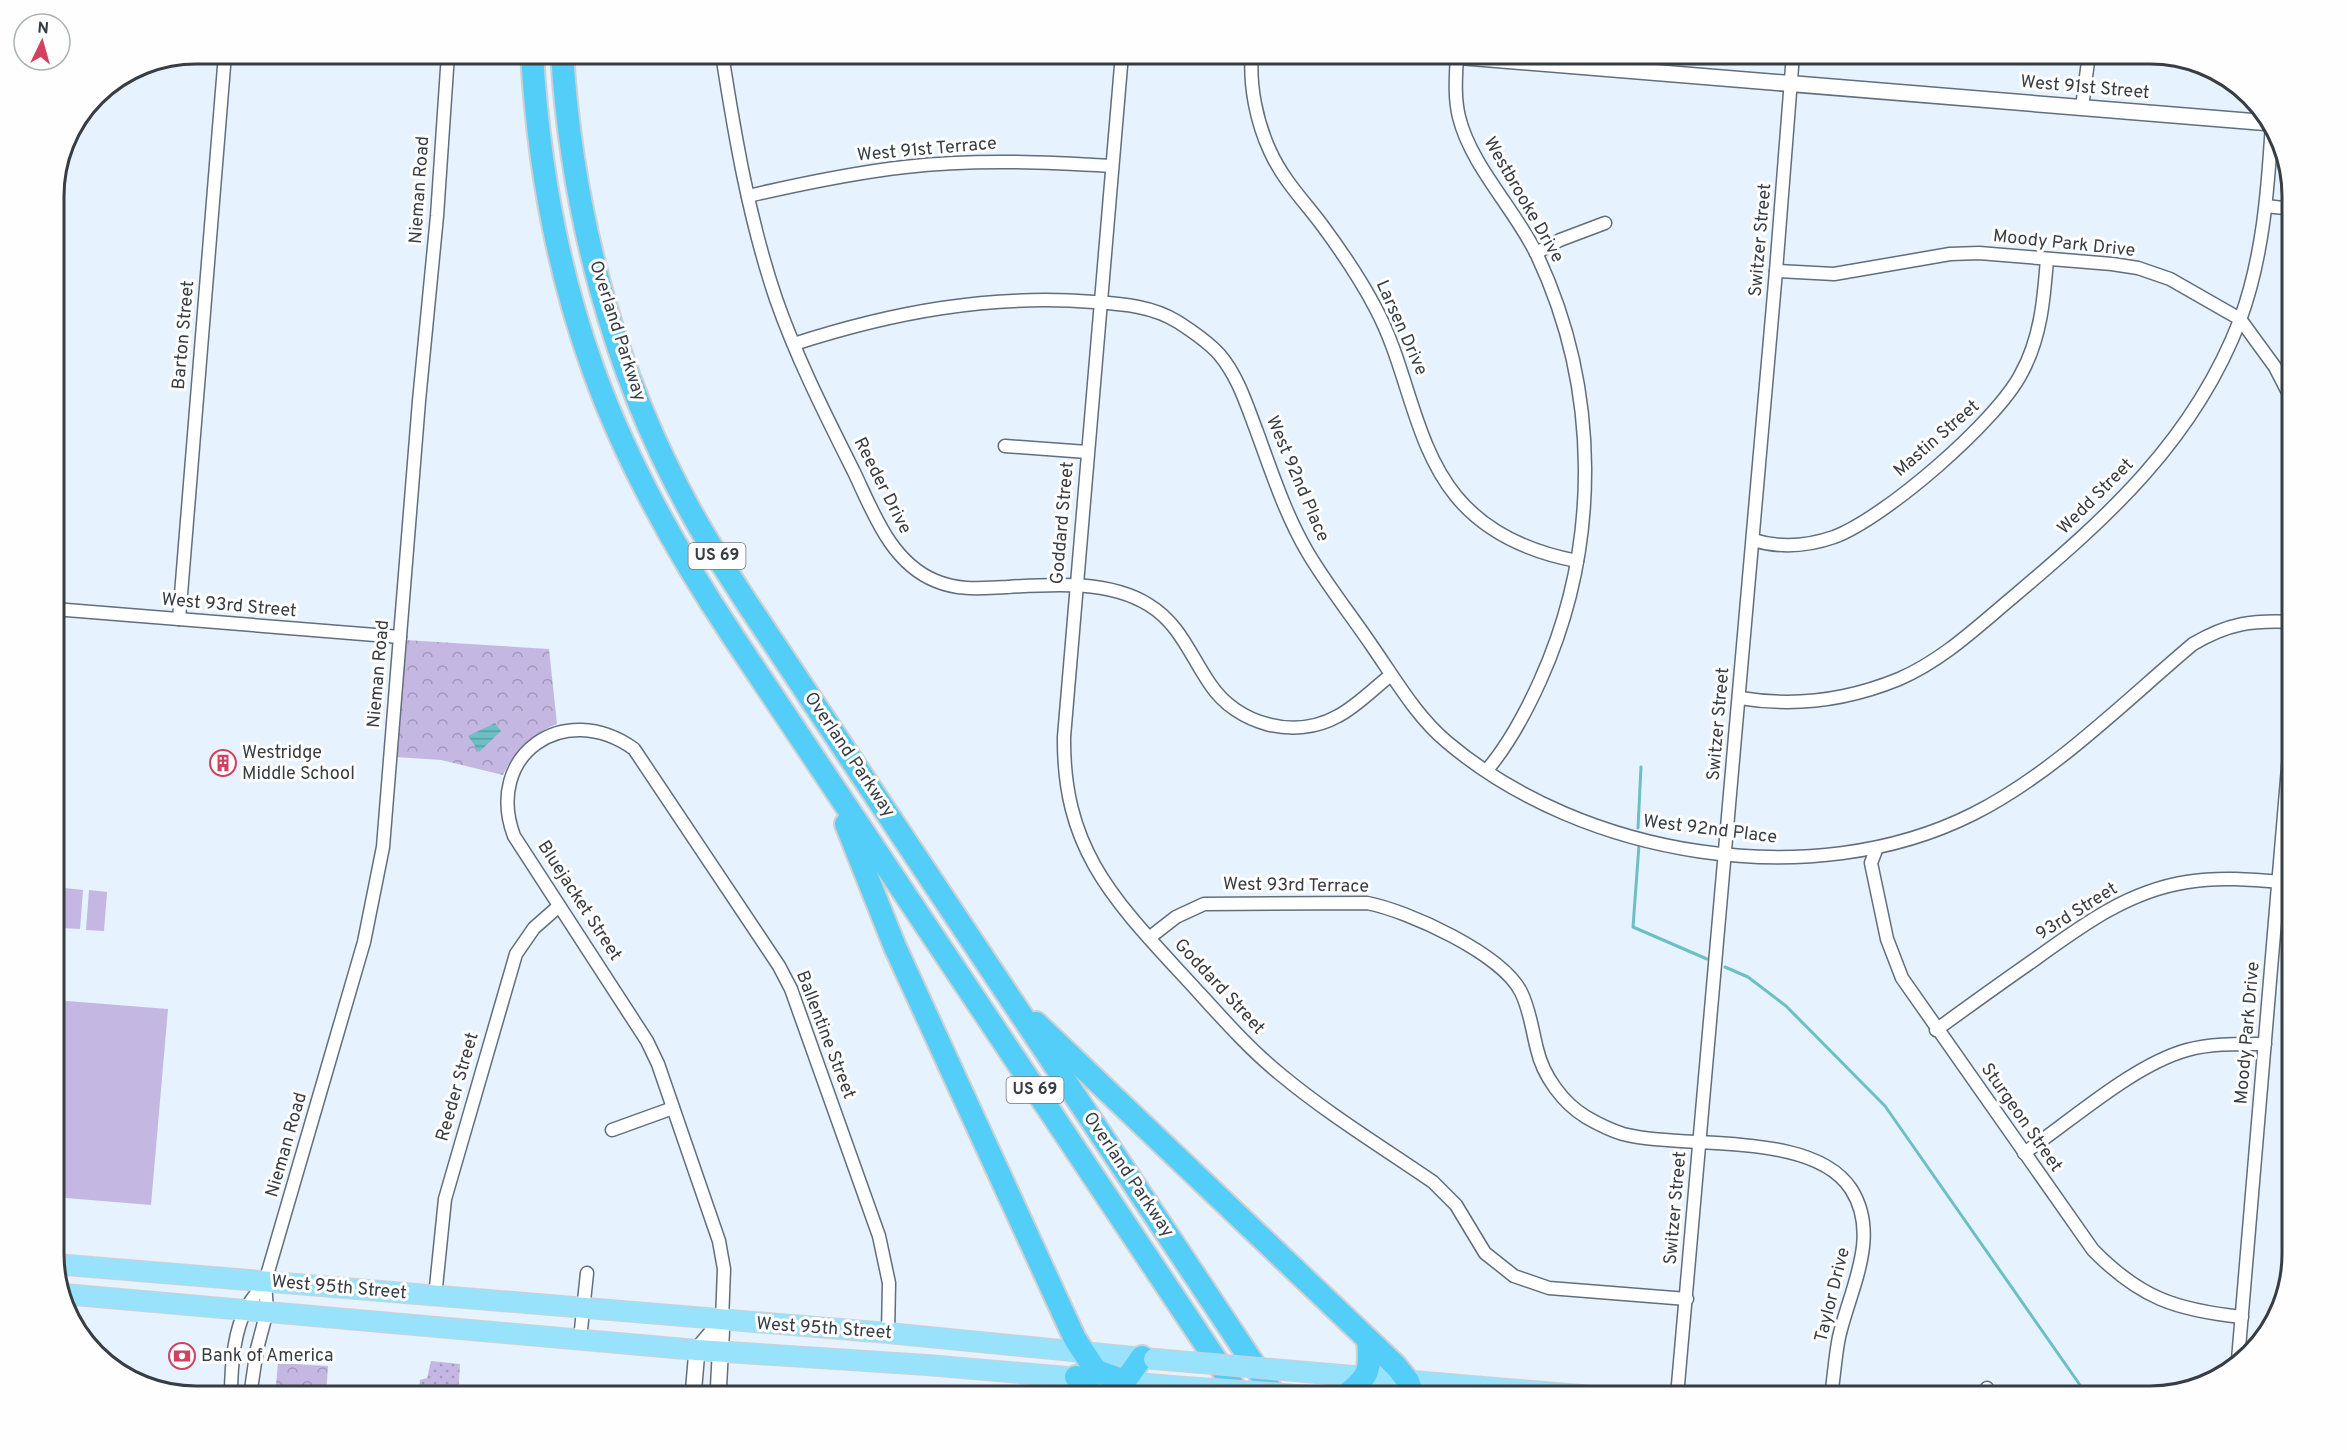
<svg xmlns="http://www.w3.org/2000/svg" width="2347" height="1450" viewBox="0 0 2347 1450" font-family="Overpass,sans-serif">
  <defs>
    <pattern id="park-crowns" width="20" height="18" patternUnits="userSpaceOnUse" patternTransform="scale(1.5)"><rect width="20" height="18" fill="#c4b8e3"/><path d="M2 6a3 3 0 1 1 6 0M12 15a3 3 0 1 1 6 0" fill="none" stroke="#a097ba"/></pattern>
    <pattern id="garden-dots" width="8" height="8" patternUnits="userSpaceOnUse" patternTransform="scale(1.5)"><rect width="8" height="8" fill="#c4b8e3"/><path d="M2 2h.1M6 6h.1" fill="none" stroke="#a097ba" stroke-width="1.8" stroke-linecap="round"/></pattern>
    <pattern id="water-rules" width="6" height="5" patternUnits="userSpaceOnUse" patternTransform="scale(1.5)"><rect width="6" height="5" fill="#6cbfc4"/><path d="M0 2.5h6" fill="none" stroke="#5a9ca1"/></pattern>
  </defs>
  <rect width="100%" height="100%" fill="#e6f2fe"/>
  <g fill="#c4b8e3">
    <path d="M65 888 83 890 80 929 61 928Z"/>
    <path d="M89 890 107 892 104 931 86 930Z"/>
    <path d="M54 1000 168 1009 151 1205 54 1197Z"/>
  </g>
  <g fill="url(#park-crowns)">
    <path d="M405 640 549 649 557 724C531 734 515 750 503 775L441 760 395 757Z"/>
    <path d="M278 1363 328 1366 326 1396H275Z"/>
  </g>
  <path fill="url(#garden-dots)" d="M431 1361 460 1364 458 1396H418L420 1380 427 1378Z"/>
  <path fill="url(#water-rules)" d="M495 723 501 731 479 752 468 736Z"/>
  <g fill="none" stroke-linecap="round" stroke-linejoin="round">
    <g stroke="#6cbfc4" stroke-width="3">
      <path d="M1638 828 1641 767"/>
      <path d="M1639 845 1633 927 1707 959"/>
      <path d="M1725 967 1748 977 1786 1006 1885 1106 2080 1385 2082 1396"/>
    </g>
    <defs>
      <g id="minor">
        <path d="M722 54C735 137 749 219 776 299 797 359 826 416 854 472 873 512 891 563 936 581 960 591 982 588 1007 587 1053 584 1109 580 1149 605 1180 624 1190 655 1210 684 1237 725 1295 740 1338 716 1357 706 1374 688 1391 675"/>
        <path d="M1122 54 1064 737C1063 845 1109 895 1178 970 1211 1005 1243 1044 1280 1074 1328 1114 1382 1147 1433 1182L1456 1205 1485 1253 1514 1276 1549 1288 1687 1299"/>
        <path d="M1252 54C1249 86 1257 123 1270 151 1283 180 1304 201 1322 225 1342 252 1361 280 1376 309 1408 369 1413 443 1456 496 1487 534 1530 552 1577 561"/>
        <path d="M1457 54C1456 75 1454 97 1459 117 1471 166 1515 209 1537 255 1600 389 1601 546 1540 681 1526 712 1509 744 1487 770"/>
        <path d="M2082 107 2089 54"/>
        <path d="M748 196C800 184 852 173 905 167 974 159 1043 162 1111 166"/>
        <path d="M2266 206 2293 209"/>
        <path d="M1536 253 1560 240 1605 223"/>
        <path d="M1776 271 1834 274 1950 254 1979 253 2112 264 2138 268 2170 279 2240 319 2275 367 2293 402"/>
        <path d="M794 344C893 312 990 294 1094 302 1123 304 1153 306 1178 322 1192 331 1208 342 1219 354 1238 376 1247 406 1257 432 1272 473 1286 516 1308 553 1327 585 1351 615 1372 646 1395 679 1416 716 1447 742 1583 857 1812 895 1973 814 2053 774 2124 702 2193 644 2229 623 2252 620 2293 622"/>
        <path d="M1005 446 1087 452"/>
        <path d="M1753 540C1779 548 1808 546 1834 537 1885 518 1996 422 2021 374 2041 338 2044 298 2047 259"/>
        <path d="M54 609 400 637"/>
        <path d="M179 619 225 54"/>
        <path d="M1740 698C1794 707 1848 700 1899 679 1943 660 1977 627 2013 597 2108 517 2194 440 2240 320 2263 258 2268 189 2272 123"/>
        <path d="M1876 850 1871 863 1887 939 1902 978 2093 1250C2140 1298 2176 1310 2242 1317"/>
        <path d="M1149 938 1176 917 1204 904 1367 903C1409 911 1502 954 1521 992 1530 1010 1532 1030 1537 1049 1543 1076 1563 1103 1586 1117 1598 1124 1610 1130 1623 1134 1686 1150 1812 1130 1851 1189 1881 1236 1850 1289 1839 1337 1835 1357 1834 1377 1831 1396"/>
        <path d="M1936 1030C1969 1006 2001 983 2034 960 2081 926 2128 891 2187 882 2222 876 2258 880 2293 883"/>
        <path d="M612 1130 673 1108"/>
        <path d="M2024 1153C2071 1121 2133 1065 2187 1050 2213 1043 2239 1044 2265 1044"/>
        <path d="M435 1297 445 1199 516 954 534 928 559 906"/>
        <path d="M722 1321 724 1269 719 1241 658 1064 647 1041 514 836C484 755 564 699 634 749L779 966 791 989 879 1236 889 1283 888 1333"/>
        <path d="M580 1339 587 1273"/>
        <path d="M2238 1360 2293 708"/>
        <path d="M231 1396C231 1368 233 1334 246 1309 251 1299 259 1291 265 1282L364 942 383 847 419 401 437 216 448 54"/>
        <path d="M250 1396 257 1349 267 1311 265 1282"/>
        <path d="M1677 1396 1776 271 1793 54"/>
        <path d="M1986 1396 1987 1388"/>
      </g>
      <g id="tertiary">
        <path d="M1429 54 2271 123"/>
        <path d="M693 1396 697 1350 722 1321"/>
        <path d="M718 1396 722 1321"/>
      </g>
      <g id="primary">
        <path d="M55 1264 888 1333 1154 1359"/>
        <path d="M64 1294 697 1350 927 1365 1172 1386"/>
        <path d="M1318 1373 1592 1396"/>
      </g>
      <g id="motorway">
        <path d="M532 54C538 160 557 269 593 369 627 464 678 554 734 638L1240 1396"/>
        <path d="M562 54C572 213 613 372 691 512 709 545 730 577 751 609L1275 1396"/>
        <path d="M846 824 895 947 1075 1339 1096 1371 1125 1381"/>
        <path d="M1036 1023 1396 1366 1408 1381 1413 1396"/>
        <path d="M1076 1377 1095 1396"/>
        <path d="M1121 1395 1125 1381 1142 1357"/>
        <path d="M1344 1396C1369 1378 1371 1370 1368 1340"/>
      </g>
    </defs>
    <use href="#minor" stroke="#616e7b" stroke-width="15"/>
    <use href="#tertiary" stroke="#616e7b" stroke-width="18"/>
    <use href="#primary" stroke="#cfd0d2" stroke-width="22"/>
    <use href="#motorway" stroke="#cfd0d2" stroke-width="26"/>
    <use href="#minor" stroke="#fff" stroke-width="12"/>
    <use href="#tertiary" stroke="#fff" stroke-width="15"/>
    <use href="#primary" stroke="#98e2fb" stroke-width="20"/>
    <use href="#motorway" stroke="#53cef8" stroke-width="22"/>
    <defs>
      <g id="primary-bridge">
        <path d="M1154 1359 1318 1373"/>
        <path d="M1172 1386 1309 1396"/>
      </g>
    </defs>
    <use href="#primary-bridge" stroke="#cfd0d2" stroke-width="22" stroke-linecap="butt"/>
    <use href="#primary-bridge" stroke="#98e2fb" stroke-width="20"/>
  </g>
  <defs>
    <symbol id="building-ring" viewBox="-11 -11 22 22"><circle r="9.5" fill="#fefefe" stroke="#d14160" stroke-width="1.5"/><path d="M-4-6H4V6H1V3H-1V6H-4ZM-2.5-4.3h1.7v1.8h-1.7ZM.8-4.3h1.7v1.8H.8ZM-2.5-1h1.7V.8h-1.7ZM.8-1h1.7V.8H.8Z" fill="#d14160"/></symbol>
    <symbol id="bank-ring" viewBox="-11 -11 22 22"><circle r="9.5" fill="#fefefe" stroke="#d14160" stroke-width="1.5"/><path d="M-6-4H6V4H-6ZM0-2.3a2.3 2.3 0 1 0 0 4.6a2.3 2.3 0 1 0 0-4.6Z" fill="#d14160"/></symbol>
  </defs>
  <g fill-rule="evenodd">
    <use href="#building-ring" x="208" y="748" width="30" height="30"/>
    <use href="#bank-ring" x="167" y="1341" width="30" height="30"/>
  </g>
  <g text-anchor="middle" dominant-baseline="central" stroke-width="6" stroke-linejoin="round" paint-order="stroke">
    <g fill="#fefefe" stroke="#73777b" stroke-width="1.5">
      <rect x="688.5" y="543" width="57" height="26" rx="4.5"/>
      <rect x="1006.5" y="1077" width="57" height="26" rx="4.5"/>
    </g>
    <g font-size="16" font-weight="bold" fill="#373d43">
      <text x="717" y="556">US 69</text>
      <text x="1035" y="1090">US 69</text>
    </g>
    <g font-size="18" fill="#373d43" stroke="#fefefe">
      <text transform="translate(2085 88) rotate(5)">West 91st Street</text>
      <text transform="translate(927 150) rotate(-5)">West 91st Terrace</text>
      <text transform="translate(420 190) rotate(-86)">Nieman Road</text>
      <text transform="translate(1523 200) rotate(60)">Westbrooke Drive</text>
      <text transform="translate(1761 240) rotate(-85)">Switzer Street</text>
      <text transform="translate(2064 244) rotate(6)">Moody Park Drive</text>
      <text transform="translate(1401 328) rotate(66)">Larsen Drive</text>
      <text transform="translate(617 331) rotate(72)">Overland Parkway</text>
      <text transform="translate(184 335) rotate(-85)">Barton Street</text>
      <text transform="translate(1937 439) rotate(-41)">Mastin Street</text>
      <text transform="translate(1297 479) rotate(67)">West 92nd Place</text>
      <text transform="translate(882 486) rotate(63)">Reeder Drive</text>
      <text transform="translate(2096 497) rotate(-45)">Wedd Street</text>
      <text transform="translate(1063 523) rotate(-85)">Goddard Street</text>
      <text transform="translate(229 606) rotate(5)">West 93rd Street</text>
      <text transform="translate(379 674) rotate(-85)">Nieman Road</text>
      <text transform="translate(1719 724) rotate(-85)">Switzer Street</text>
      <text transform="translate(849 755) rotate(56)">Overland Parkway</text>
      <text transform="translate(1710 830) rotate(7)">West 92nd Place</text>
      <text transform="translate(1296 886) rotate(1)">West 93rd Terrace</text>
      <text transform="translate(579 901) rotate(57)">Bluejacket Street</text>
      <text transform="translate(2077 912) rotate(-32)">93rd Street</text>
      <text transform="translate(1219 987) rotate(47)">Goddard Street</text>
      <text transform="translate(2248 1033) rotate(-85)">Moody Park Drive</text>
      <text transform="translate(825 1035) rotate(69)">Ballentine Street</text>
      <text transform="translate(458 1087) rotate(-74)">Reeder Street</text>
      <text transform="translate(2021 1118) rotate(55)">Sturgeon Street</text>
      <text transform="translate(287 1145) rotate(-74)">Nieman Road</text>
      <text transform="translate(1128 1175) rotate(56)">Overland Parkway</text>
      <text transform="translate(1676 1208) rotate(-85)">Switzer Street</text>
      <text transform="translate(339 1288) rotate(5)">West 95th Street</text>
      <text transform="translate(1833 1295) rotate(-76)">Taylor Drive</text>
      <text transform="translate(824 1329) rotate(4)">West 95th Street</text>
    </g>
    <g font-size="18" fill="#373d43" stroke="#fefefe" text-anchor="start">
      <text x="242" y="753">Westridge<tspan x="242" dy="21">Middle School</tspan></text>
      <text x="201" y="1356">Bank of America</text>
    </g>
  </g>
  <path d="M0 0H2347V1450H0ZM196 64H2150A132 132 0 0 1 2282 196V1254A132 132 0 0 1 2150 1386H196A132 132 0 0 1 64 1254V196A132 132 0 0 1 196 64Z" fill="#fefefe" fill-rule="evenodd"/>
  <path fill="none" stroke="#373d43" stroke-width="3" d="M196 64H2150A132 132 0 0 1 2282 196V1254A132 132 0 0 1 2150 1386H196A132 132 0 0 1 64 1254V196A132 132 0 0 1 196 64Z"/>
  <g transform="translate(42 42) rotate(5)"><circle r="28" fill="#fefefe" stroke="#aeb1b3" stroke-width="1.5"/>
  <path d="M0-4.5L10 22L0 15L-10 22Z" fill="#d14160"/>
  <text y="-9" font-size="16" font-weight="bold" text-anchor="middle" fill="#373d43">N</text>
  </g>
</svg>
